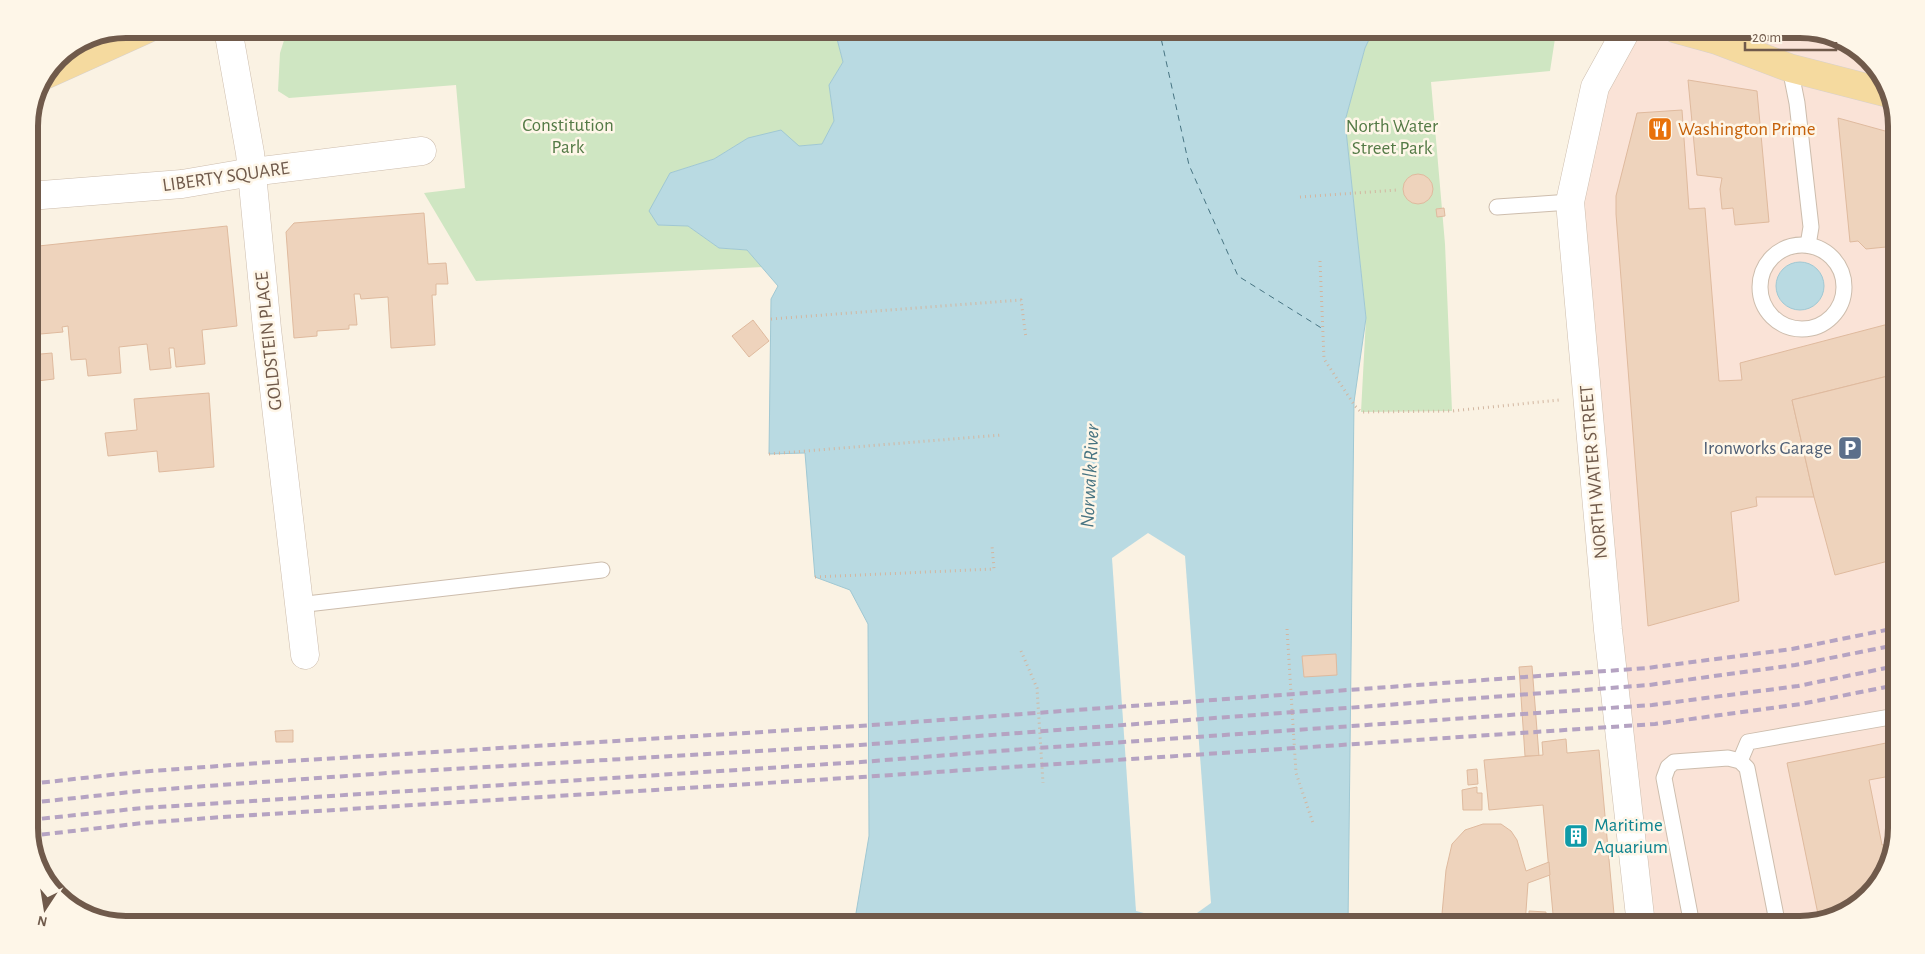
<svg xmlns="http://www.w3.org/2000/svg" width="1925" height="954" viewBox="0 0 1925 954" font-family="'Alegreya Sans',sans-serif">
  <rect width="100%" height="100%" fill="#faf2e3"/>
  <path fill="#fae3d7" d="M1627 29H1800L1842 39 1880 71 1896 119V829L1886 871 1853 909 1800 925H1641L1570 202Z"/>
  <g fill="#cfe6c2">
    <path d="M295 29H825L837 39 843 62 829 85 834 121 822 144 799 146 748 138 714 159 670 173 658 225 688 226 719 248 747 250 763 267 476 281 424 193 465 188 456 85 289 98 278 91 280 53 286 34Z"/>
    <path d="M1374 29H1552L1556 32 1550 71 1431 82 1445 244 1452 411 1361 412 1366 318 1345 121 1365 48Z"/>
  </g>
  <g fill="#b9dae2" stroke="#a0c8d3">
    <path d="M825 29H1374L1365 48 1345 121 1366 318 1354 402 1348 925H854L869 836 868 624 850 590 815 577 805 453 769 454 771 299 778 286 747 250 719 248 688 226 658 225 649 211 670 173 714 159 748 138 781 130 799 146 822 144 834 121 829 85 843 62 837 39Z"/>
    <circle cx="1800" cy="286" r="24"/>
  </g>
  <path fill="#faf2e3" d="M1148 533 1185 556 1211 903 1183 923 1136 911 1112 558Z"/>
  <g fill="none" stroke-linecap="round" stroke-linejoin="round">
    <path stroke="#477482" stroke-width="1" stroke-dasharray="6 5" stroke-linecap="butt" d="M1159 29 1189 165 1238 276 1323 329"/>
  </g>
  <g fill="#eed3bc" stroke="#dfba9e">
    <path d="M1688 80 1757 91 1769 222 1735 225 1733 208 1722 209 1720 189 1722 178 1697 175Z"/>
    <path d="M1682 110 1689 209 1705 208 1719 381 1742 380 1740 363 1896 322V374L1792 400 1814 497H1756L1757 506 1731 512 1739 601 1648 626 1616 214V196L1637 113Z"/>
    <path d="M1838 118 1896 134V254L1887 255 1886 247 1866 249 1858 241 1850 242Z"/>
    <circle cx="1418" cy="189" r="15"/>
    <path d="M1444 208 1445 216 1437 217 1436 209Z"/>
    <path d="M424 213 428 264 446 263 448 284H436V295H432L435 345 391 348 388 297 361 299 360 294H354L357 325H349V329L317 331V336L294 338 286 232 294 223Z"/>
    <path d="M227 226 237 326 202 330 205 364 176 367 174 348H169L171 368 150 370 147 344 119 347 121 373 88 376 86 359 71 360 68 326 62 327 63 332 29 335V247Z"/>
    <path d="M753 320 769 341 749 357 732 336Z"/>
    <path d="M52 353 54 379 29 382V355Z"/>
    <path d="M1896 374V559L1835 575 1814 497 1792 400Z"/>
    <path d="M209 393 214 467 159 472 157 451 108 456 105 433 137 430 134 399Z"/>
    <path d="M1336 654 1337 675 1304 677 1302 656Z"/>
    <path d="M1532 666 1539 756H1525L1519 667Z"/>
    <path d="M293 730V742H276L275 731Z"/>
    <path d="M1566 739 1567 753 1599 750 1615 925H1554L1543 805 1489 810 1484 760 1543 755 1542 742Z"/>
    <path d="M1896 741V775L1869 780 1882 845 1893 843 1886 871 1853 909 1819 919 1787 763Z"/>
    <path d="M1477 769 1478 784 1468 785 1467 770Z"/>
    <path d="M1477 787V793H1482V810H1463L1462 790Z"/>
    <path d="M1896 797V829L1895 832 1893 831 1886 800Z"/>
    <path d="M1483 824H1501L1511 831 1517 840 1526 871 1549 862 1550 875 1528 883 1525 925H1441L1446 870 1452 844 1465 830Z"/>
    <path d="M1529 911 1546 912V925H1529Z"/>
  </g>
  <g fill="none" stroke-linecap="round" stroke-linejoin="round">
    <defs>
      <g id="lane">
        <path d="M1790 68 1797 103 1811 227 1808 245"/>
        <path d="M1497 207 1570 202"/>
        <circle cx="1802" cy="287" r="42"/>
        <path d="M298 605 602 570"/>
        <path d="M1740 761 1748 742 1896 716"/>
        <path d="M1692 925 1664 778 1668 767 1674 762 1728 758 1740 761 1747 768 1776 916 1775 925"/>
      </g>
      <g id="street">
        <path d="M228 29 250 153 267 329 305 655"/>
        <path d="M1627 29 1595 87 1570 202 1608 630 1641 925"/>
        <path d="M29 196 182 184 252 172 422 151"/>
      </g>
      <g id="primary">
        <path d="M1676 29 1716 40 1790 68 1887 93"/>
        <path d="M45 75 147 29"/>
      </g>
    </defs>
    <use href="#lane" stroke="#cdbdad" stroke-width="17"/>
    <use href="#street" stroke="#cdbdad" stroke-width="29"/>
    <use href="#primary" stroke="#d7d1cd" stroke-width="29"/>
    <g stroke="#d2b6a0" stroke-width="3" stroke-dasharray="1 4" stroke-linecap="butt">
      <path d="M1300 197 1397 190"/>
      <path d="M1320 261 1324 359 1355 406 1361 412 1452 411 1559 400"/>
      <path d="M771 319 1021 300 1026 338"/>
      <path d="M769 454 1001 435"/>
      <path d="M815 577 994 569 992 546"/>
      <path d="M1287 629 1296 773 1313 823"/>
      <path d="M1021 651 1037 688 1043 783"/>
    </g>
    <use href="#lane" stroke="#fff" stroke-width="15"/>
    <use href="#street" stroke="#fff" stroke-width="28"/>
    <use href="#primary" stroke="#f5da9f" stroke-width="28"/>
    <g stroke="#b5a3c2" stroke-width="4" stroke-dasharray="8 5" stroke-linecap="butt">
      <path d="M29 784 138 772 273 762 859 726 1647 668 1792 649 1896 628"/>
      <path d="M29 803 140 791 220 785 402 772 860 745 1649 685 1795 665 1896 645"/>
      <path d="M29 820 142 808 221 803 861 762 1024 749 1652 705 1798 686 1896 666"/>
      <path d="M29 836 143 823 222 817 862 777 1655 724 1801 704 1896 685"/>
    </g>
  </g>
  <defs>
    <symbol id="restaurant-square" viewBox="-11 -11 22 22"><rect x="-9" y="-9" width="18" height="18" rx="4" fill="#e8710a" stroke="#fef6e8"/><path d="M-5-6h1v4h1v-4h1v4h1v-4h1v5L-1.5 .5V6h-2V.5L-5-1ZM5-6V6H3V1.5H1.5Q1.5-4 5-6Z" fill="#fff"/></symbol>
    <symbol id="parking-square" viewBox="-11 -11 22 22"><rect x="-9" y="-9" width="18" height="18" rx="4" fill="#5c6f8a" stroke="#fef6e8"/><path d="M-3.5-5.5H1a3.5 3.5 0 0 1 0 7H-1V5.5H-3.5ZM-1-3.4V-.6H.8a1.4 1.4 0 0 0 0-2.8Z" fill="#fff"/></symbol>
    <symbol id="building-square" viewBox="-11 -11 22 22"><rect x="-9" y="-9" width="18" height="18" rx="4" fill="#0f9aa8" stroke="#fef6e8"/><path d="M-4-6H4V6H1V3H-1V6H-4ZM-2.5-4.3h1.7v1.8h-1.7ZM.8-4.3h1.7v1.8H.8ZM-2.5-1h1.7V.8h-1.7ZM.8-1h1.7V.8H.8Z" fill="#fff"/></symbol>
  </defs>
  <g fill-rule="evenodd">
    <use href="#restaurant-square" x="1646" y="115" width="28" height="28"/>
    <use href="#parking-square" x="1836" y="434" width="28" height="28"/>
    <use href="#building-square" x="1562" y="822" width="28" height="28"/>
  </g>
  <g text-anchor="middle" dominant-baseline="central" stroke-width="5" stroke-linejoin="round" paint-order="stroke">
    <g font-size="19" fill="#547a46" stroke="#fef6e8">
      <text x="568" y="125">Constitution<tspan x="568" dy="22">Park</tspan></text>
      <text x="1392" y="126">North Water<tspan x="1392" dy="22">Street Park</tspan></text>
    </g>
    <g font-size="19" fill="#c56008" stroke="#fef6e8" text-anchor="start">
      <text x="1678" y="129">Washington Prime</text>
    </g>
    <g font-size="19" fill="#705a4b" stroke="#fef6e8">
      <text transform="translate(226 177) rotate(-8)">LIBERTY SQUARE</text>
      <text transform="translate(269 341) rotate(-96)">GOLDSTEIN PLACE</text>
      <text transform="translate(1594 472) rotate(-95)">NORTH WATER STREET</text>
    </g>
    <g font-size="19" fill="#4e5e75" stroke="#fef6e8" text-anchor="end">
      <text x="1832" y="448">Ironworks Garage</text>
    </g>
    <g font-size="19" fill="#0d838f" stroke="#fef6e8" text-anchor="start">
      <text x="1594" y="825">Maritime<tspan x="1594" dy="22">Aquarium</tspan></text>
    </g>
    <g font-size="20" font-style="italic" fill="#477482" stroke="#fef6e8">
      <text transform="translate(1090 476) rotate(-87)">Norwalk River</text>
    </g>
  </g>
  <path d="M0 0H1925V954H0ZM126 38H1800A88 88 0 0 1 1888 126V828A88 88 0 0 1 1800 916H126A88 88 0 0 1 38 828V126A88 88 0 0 1 126 38Z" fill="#fef6e8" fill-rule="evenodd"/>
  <path fill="none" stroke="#705a4b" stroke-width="6" d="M126 38H1800A88 88 0 0 1 1888 126V828A88 88 0 0 1 1800 916H126A88 88 0 0 1 38 828V126A88 88 0 0 1 126 38Z"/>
  <g transform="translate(45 909) rotate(192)" stroke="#fef6e8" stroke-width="4" paint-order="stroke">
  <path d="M0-4L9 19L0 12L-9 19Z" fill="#705a4b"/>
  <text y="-8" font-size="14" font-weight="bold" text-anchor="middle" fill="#705a4b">N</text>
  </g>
  <path d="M1745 42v8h91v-8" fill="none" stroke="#705a4b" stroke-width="2.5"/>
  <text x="1752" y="42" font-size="15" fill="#705a4b" stroke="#fef6e8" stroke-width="4" paint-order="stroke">20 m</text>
</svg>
